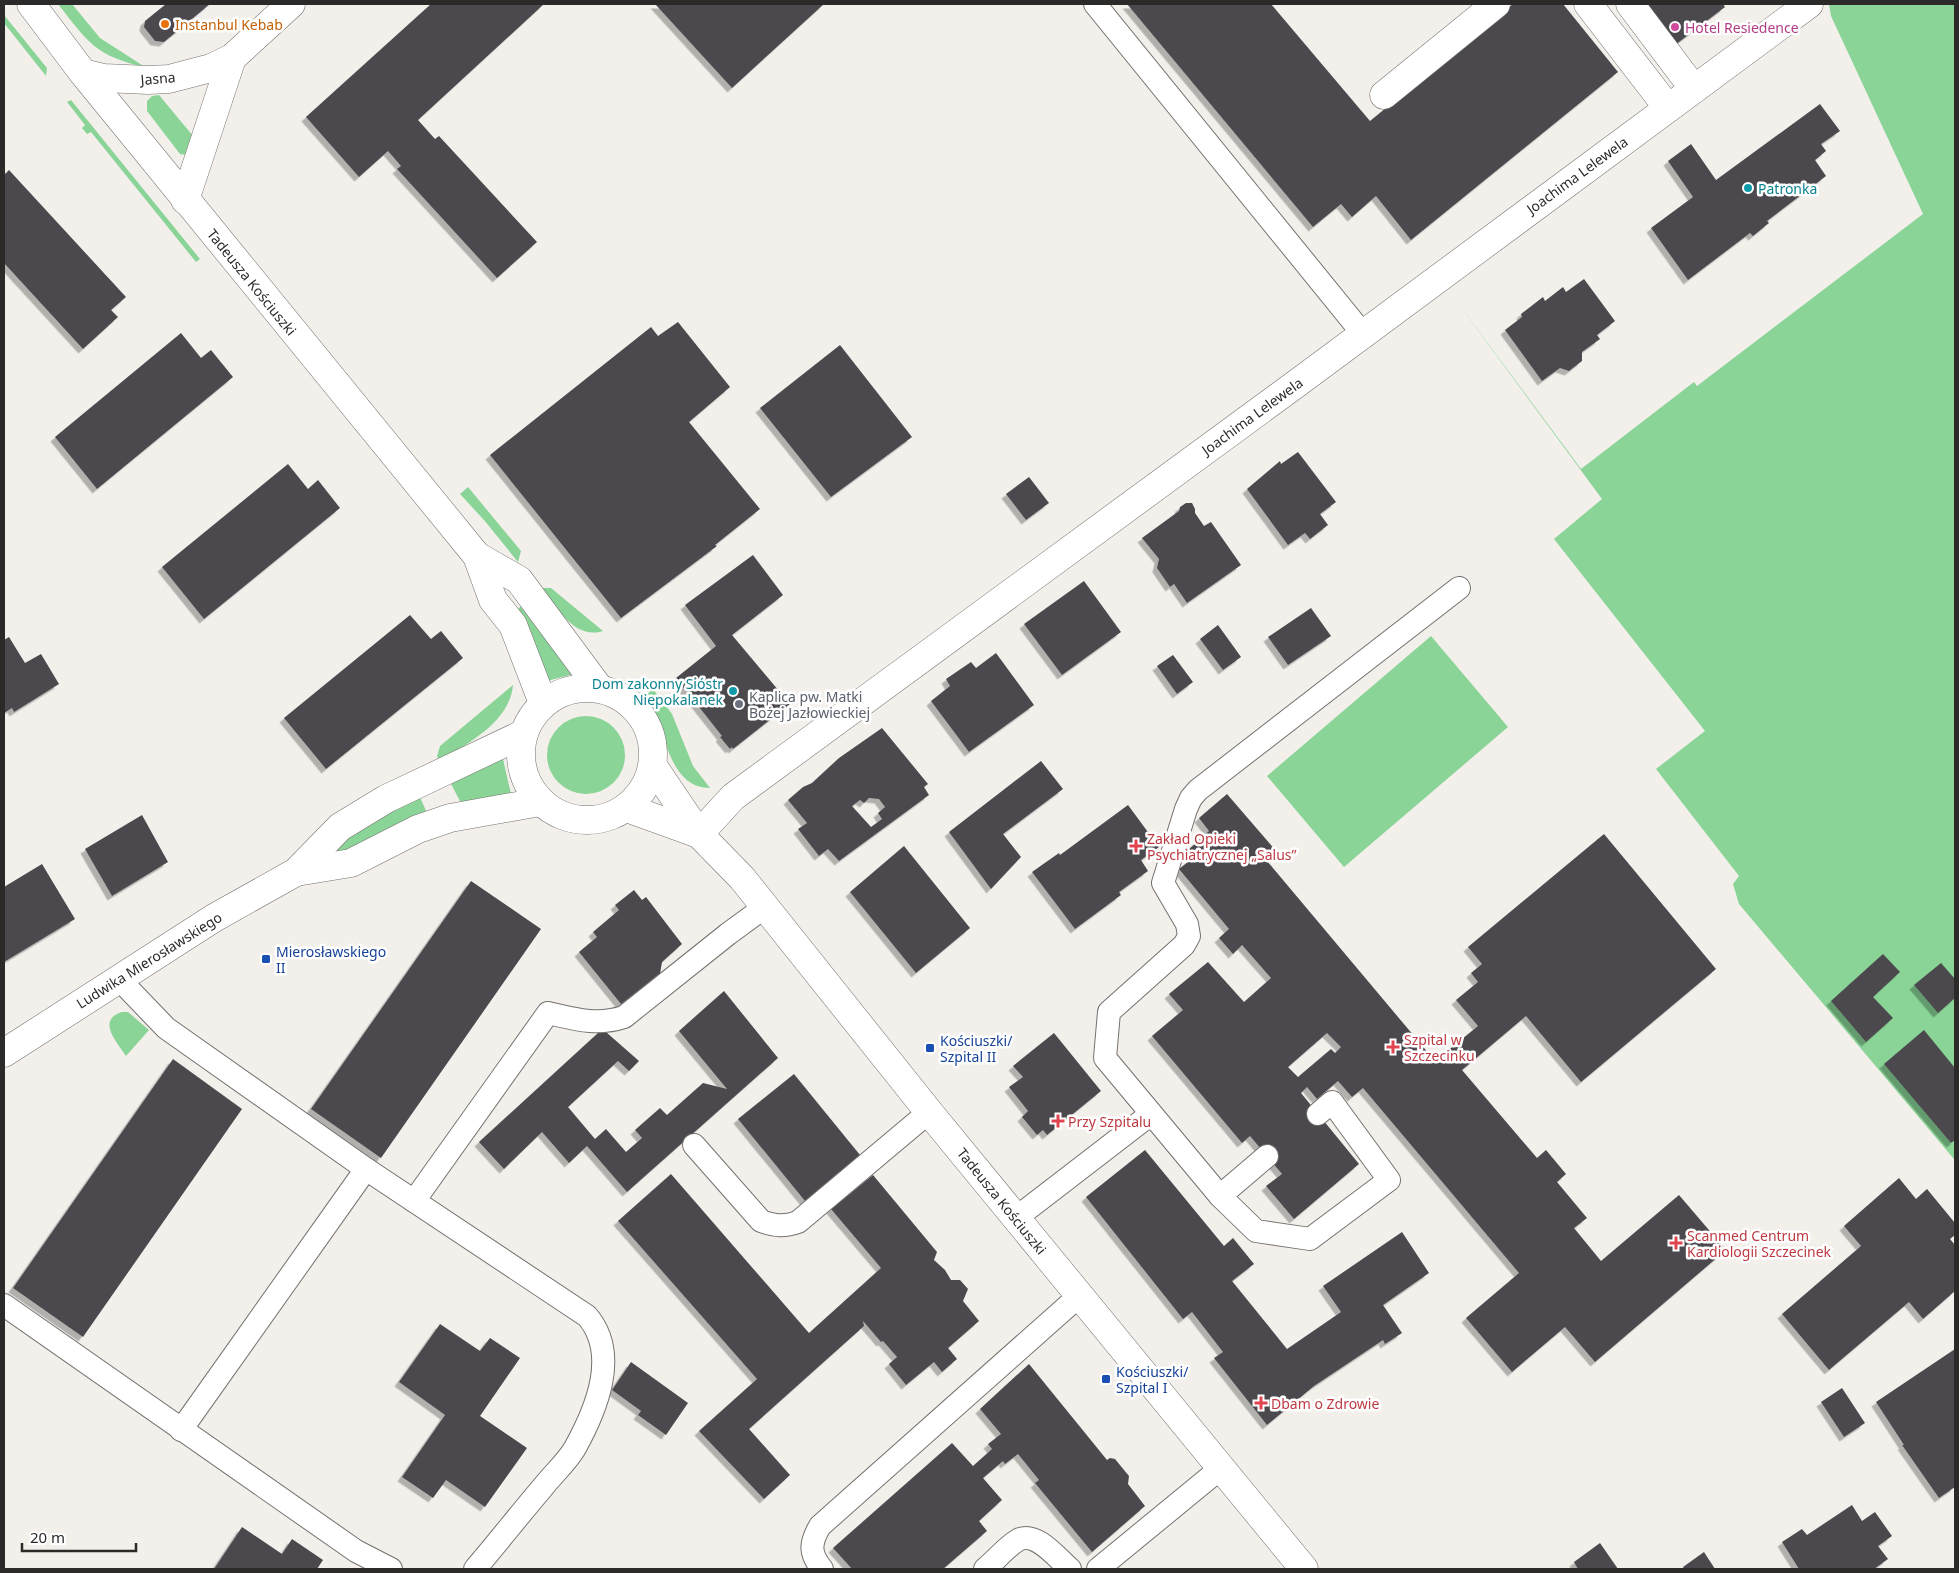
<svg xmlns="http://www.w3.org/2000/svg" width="1959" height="1573" viewBox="0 0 1959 1573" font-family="'Noto Sans',sans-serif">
  <defs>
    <filter id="shadow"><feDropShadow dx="-4.5" dy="4.5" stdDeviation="0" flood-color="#0004"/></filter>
  </defs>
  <rect width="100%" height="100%" fill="#f3f0ec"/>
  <g fill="#89d496">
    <path d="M58 4H72L100 38 145 67C95 56 88 42 58 4Z"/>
    <path d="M1829 4H1955L1954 1159 1739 904 1733 884 1739 876 1656 769 1705 731 1554 539 1602 499 1452 295 1581 469 1694 382 1697 386 1923 214 1831 16Z"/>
    <path d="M4 15 47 68 46 76 4 23Z"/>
    <path d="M159 95 193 136 187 155 180 154 147 111V101L152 96Z"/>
    <path d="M71 100 200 259 196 262 91 132 87 134 82 128 85 125 67 102Z"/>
    <path d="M468 487 521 551 518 562 484 520 460 494Z"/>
    <path d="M541 588H551L603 631C574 640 557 607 541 588Z"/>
    <path d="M524 604 573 674 547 681 536 645 529 632 515 611Z"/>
    <path d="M1431 636 1508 727 1344 867 1267 776Z"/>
    <path d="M513 685C510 722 467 744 439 761L437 756 440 746Z"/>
    <path d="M653 689 672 714 693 766 710 788C676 788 669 750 658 725 654 715 649 706 642 698Z"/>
    <circle cx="586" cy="755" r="39"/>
    <path d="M499 758 503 759 511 794 461 803 450 782Z"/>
    <path d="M419 795 427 813 318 865 311 859Z"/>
    <path d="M122 1012H128L149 1030 126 1056C117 1042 96 1020 122 1012Z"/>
  </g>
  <g fill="#4b4a4d" fill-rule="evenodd" filter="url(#shadow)">
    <path d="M166 4H210L164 42 155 41 144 27 145 21Z"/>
    <path d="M431 4H544L418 120 435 139 439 136 537 242 497 278 397 169 401 166 388 151 359 177 306 117Z"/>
    <path d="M655 4H824L732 88Z"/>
    <path d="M1127 4H1271L1370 121 1513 4H1563L1618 72 1411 240 1376 196 1352 217 1341 204 1313 227Z"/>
    <path d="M1633 4H1723L1725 7 1671 48Z"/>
    <path d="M1820 104 1840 131 1821 144 1826 151 1815 160 1826 176 1767 221 1769 223 1753 236 1750 233 1688 280 1651 228 1693 197 1668 161 1691 144 1716 180Z"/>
    <path d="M9 170 126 297 111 310 118 317 83 349 4 263V175Z"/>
    <path d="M1584 279 1615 321 1597 335 1600 339 1582 352V361L1569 371 1560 368 1542 381 1505 330 1522 317 1521 314 1543 297 1545 301 1563 287 1566 292Z"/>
    <path d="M678 322 730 387 689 422 760 509 715 545 717 546 621 618 490 455 651 327 658 336Z"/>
    <path d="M181 333 201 358 211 350 233 377 97 489 55 437Z"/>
    <path d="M840 345 912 437 831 497 760 408Z"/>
    <path d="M1298 452 1336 502 1320 514 1328 525 1310 539 1305 533 1288 545 1247 489 1280 461 1281 464Z"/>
    <path d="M288 464 308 489 318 480 340 508 204 619 162 567Z"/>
    <path d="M1029 477 1049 503 1026 520 1006 494Z"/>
    <path d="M1186 503H1192L1195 509V513L1204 526 1211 522 1241 565 1187 603 1174 584 1170 587 1157 568 1159 559 1142 538 1179 511 1180 507Z"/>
    <path d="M753 555 783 595 732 635 790 704 733 749 732 747 730 749 720 737 722 736 676 678 716 646 685 605Z"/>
    <path d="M1084 581 1121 632 1062 675 1024 624Z"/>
    <path d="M1311 608 1331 636 1288 665 1268 637Z"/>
    <path d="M410 615 431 639 441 631 463 658 326 769 284 718Z"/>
    <path d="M1218 625 1241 657 1223 670 1200 639Z"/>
    <path d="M9 637 25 663 41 654 59 684 14 712 12 708 4 713V640Z"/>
    <path d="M996 653 1034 705 969 752 931 701 950 686 946 679 971 662 976 668Z"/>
    <path d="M1173 655 1193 682 1177 694 1157 666Z"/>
    <path d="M882 728 928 784 924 787 929 795 839 861 828 849 819 856 798 829 807 823 788 800 803 787 812 783 839 758ZM869 798 879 799 885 807 878 813 882 819 871 827 852 806 860 800 864 803Z"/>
    <path d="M1041 761 1063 789 1003 834 1021 857 991 889 949 832Z"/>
    <path d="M1227 794 1277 852 1267 861 1435 1061 1478 1026 1456 1000 1478 982 1471 973 1482 964 1468 947 1604 834 1716 969 1581 1082 1526 1016 1462 1070 1537 1158 1546 1150 1566 1174 1557 1182 1587 1218 1574 1228 1601 1261 1679 1195 1726 1250 1595 1362 1565 1327 1512 1372 1466 1318 1519 1273 1363 1088 1352 1097 1338 1081 1317 1099 1307 1087 1301 1093 1359 1164 1294 1219 1266 1186 1282 1174 1250 1136 1242 1143 1152 1036 1183 1010 1169 994 1208 962 1244 1002 1271 978 1242 945 1233 954 1219 938 1229 929 1179 869 1194 857 1188 850 1209 831 1199 818ZM1327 1033 1341 1047 1335 1053 1331 1049 1298 1077 1288 1067Z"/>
    <path d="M1128 805 1159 847 1141 860 1148 871 1119 892 1121 895 1075 929 1032 872 1059 853 1060 855Z"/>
    <path d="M142 815 168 862 112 896 85 849Z"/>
    <path d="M904 846 970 928 916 973 850 892Z"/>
    <path d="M42 864 75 919 4 962V887Z"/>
    <path d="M471 881 541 929 381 1158 311 1109Z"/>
    <path d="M634 890 642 900 646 897 682 944 662 962 660 974 621 1004 579 952 597 937 593 932 619 910 615 905Z"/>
    <path d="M1883 954 1900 972 1873 997 1893 1018 1866 1042 1831 1001Z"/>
    <path d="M1941 963 1955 979V998L1938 1013 1914 985Z"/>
    <path d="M724 991 778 1058 627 1192 587 1146 569 1163 542 1132 504 1169 479 1142 598 1033 606 1032 639 1061 629 1071 618 1061 568 1107 595 1139 606 1129 626 1152 642 1138 635 1130 660 1108 667 1115 703 1083 727 1089 679 1031Z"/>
    <path d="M1924 1030 1955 1068V1140L1951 1143 1884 1064Z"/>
    <path d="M1054 1033 1101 1091 1047 1135 1043 1130 1037 1135 1022 1117 1028 1111 1009 1087 1023 1077 1013 1066Z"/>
    <path d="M173 1059 242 1109 83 1337 13 1288Z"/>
    <path d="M794 1074 860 1155 805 1201 738 1119Z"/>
    <path d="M1145 1150 1224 1246 1233 1238 1254 1264 1232 1281 1287 1349 1341 1312 1323 1286 1402 1232 1429 1273 1383 1305 1402 1333 1385 1344 1383 1340 1314 1386 1267 1425 1214 1358 1223 1352 1192 1312 1183 1319 1086 1197Z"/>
    <path d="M671 1174 809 1333 881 1268 831 1209 873 1175 937 1252 934 1260 945 1270 951 1280H960L968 1289 963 1301 979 1321 948 1348 957 1359 942 1372 934 1362 906 1385 889 1364 897 1357 883 1341 881 1342 863 1321 864 1326 749 1429 790 1475 764 1499 699 1431 757 1379 618 1221Z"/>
    <path d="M1899 1178 1916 1199 1927 1189 1955 1223V1235L1950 1239 1955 1245V1291L1923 1319 1909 1302 1829 1370 1782 1314 1861 1246 1844 1226Z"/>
    <path d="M440 1324 480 1351 490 1338 520 1358 480 1416 527 1448 485 1507 446 1480 433 1498 402 1477 445 1415 399 1382Z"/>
    <path d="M1955 1349V1487L1939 1498 1902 1445H1904L1876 1402Z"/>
    <path d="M631 1362 688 1403 666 1435 638 1415 641 1411 612 1390Z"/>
    <path d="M1029 1364 1107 1460 1110 1458 1115 1459 1129 1476 1128 1484 1145 1506 1092 1552 1035 1483 1039 1480 1018 1454 1005 1464 1003 1461 983 1478 1002 1500 979 1521 987 1531 943 1569H852L833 1548 952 1443 973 1466 992 1449 988 1444 1001 1434 980 1409Z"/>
    <path d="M1842 1388 1865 1423 1844 1437 1821 1402Z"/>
    <path d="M1852 1505 1862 1521 1875 1512 1892 1536 1878 1546 1888 1559 1874 1569H1799L1782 1542 1802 1529 1807 1535Z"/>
    <path d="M242 1527 282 1554 292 1539 323 1560 317 1569H214Z"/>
    <path d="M1600 1543 1618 1569H1578L1574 1562Z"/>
    <path d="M1704 1552 1715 1569H1684L1683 1567Z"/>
  </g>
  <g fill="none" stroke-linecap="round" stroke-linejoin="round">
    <defs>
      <g id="service">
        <path d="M1095 4 1363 334"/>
        <path d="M118 978 166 1028 366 1169 587 1316C620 1354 596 1410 575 1448 567 1462 553 1474 543 1487 520 1514 498 1542 475 1569"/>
        <path d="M1318 1114 1332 1102 1389 1180 1310 1239 1256 1231 1220 1196 1105 1058 1109 1012 1184 945 1189 936 1187 924 1163 883 1186 809 1191 798 1198 790 1459 588"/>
        <path d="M694 1145 761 1221C775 1226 784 1227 798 1222L929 1112"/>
        <path d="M1220 1196 1267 1156"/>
        <path d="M414 1201 548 1013C575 1019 596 1026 624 1017L728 934 765 907"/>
        <path d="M1016 1218 1151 1114"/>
        <path d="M4 1305 356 1551 391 1569"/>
        <path d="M181 1430 366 1169"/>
        <path d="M822 1569C809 1553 810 1543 820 1526L1079 1296"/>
        <path d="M985 1569C996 1560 1006 1547 1018 1540 1036 1530 1058 1559 1070 1569"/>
        <path d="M1098 1569 1221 1468"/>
      </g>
      <g id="minor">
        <path d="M1588 4 1668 108"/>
        <path d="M1630 4 1694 89"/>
        <path d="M83 73 104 78 148 80 169 79 211 68 232 58 291 4"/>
        <path d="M1384 95 1496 4"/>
        <path d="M185 200 232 58"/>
        <path d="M699 834 733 797 1300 381 1809 4"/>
      </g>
      <g id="tertiary">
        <path d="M31 4 83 73 477 556 493 600 513 625 543 703"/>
        <path d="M477 556 519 580 599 688"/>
        <circle cx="587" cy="754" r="66"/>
        <path d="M653 766 699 834 742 878 929 1112 1304 1569"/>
        <path d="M627 808 699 834"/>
        <path d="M296 872 351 863 418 829 450 818 540 802"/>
        <path d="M4 1053 214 918 296 872 340 827 386 799 523 734"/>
      </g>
    </defs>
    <use href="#service" stroke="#74716e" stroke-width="24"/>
    <use href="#minor" stroke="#74716e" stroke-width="29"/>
    <use href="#tertiary" stroke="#74716e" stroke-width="29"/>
    <use href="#service" stroke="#fff" stroke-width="22"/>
    <use href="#minor" stroke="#fff" stroke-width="28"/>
    <use href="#tertiary" stroke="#fff" stroke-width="28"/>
  </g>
  <circle fill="#e8710a" stroke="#fff" stroke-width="2" cx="165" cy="24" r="5"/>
  <circle fill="#d1479c" stroke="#fff" stroke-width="2" cx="1675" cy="27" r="5"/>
  <g fill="#0f9aa8" stroke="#fff" stroke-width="2">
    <circle cx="1748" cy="188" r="5"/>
    <circle cx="733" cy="691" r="5"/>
  </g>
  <circle fill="#6b7280" stroke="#fff" stroke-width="2" cx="739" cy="704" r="5"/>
  <g fill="#e0444e" stroke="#fff" stroke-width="2">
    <path d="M1133.5 838.5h5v5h5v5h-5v5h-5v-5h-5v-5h5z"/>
    <path d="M1390.5 1039.5h5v5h5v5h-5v5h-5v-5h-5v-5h5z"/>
    <path d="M1055.5 1113.5h5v5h5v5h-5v5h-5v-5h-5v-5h5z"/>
    <path d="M1673.5 1235.5h5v5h5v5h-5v5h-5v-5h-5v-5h5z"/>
    <path d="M1258.5 1395.5h5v5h5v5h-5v5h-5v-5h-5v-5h5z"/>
  </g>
  <g fill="#1a4fb4" stroke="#fff" stroke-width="2">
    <rect x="261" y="954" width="10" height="10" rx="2.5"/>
    <rect x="925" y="1043" width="10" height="10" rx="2.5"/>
    <rect x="1101" y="1374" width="10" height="10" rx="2.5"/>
  </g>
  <g text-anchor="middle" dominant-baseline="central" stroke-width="5" stroke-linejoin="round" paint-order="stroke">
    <g font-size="14" fill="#c56008" stroke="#fff" text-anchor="start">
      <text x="175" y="24">Instanbul Kebab</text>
    </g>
    <g font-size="14" fill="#b23c85" stroke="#fff" text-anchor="start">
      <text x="1685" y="27">Hotel Resiedence</text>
    </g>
    <g font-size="14" fill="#2b2a28" stroke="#fff">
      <text transform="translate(158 78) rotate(-5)">Jasna</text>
      <text transform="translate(1577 175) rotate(-36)">Joachima Lelewela</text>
      <text transform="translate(252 282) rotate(51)">Tadeusza Kościuszki</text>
      <text transform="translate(1252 416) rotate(-36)">Joachima Lelewela</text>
      <text transform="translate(149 960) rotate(-32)">Ludwika Mierosławskiego</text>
      <text transform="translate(1002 1201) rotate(51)">Tadeusza Kościuszki</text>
    </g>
    <g font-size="14" fill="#0d838f" stroke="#fff" text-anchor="start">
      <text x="1758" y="188">Patronka</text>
      <text x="723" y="683" text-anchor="end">Dom zakonny Sióstr<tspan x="723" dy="16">Niepokalanek</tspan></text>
    </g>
    <g font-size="14" fill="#5b616d" stroke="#fff" text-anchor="start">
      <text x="749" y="696">Kaplica pw. Matki<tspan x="749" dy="16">Bożej Jazłowieckiej</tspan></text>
    </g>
    <g font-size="14" fill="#be3a42" stroke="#fff" text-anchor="start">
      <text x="1147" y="838">Zakład Opieki<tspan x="1147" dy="16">Psychiatrycznej „Salus”</tspan></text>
      <text x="1404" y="1039">Szpital w<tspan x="1404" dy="16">Szczecinku</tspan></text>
      <text x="1068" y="1121">Przy Szpitalu</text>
      <text x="1687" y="1235">Scanmed Centrum<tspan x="1687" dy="16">Kardiologii Szczecinek</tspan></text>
      <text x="1271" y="1403">Dbam o Zdrowie</text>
    </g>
    <g font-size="14" fill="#164399" stroke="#fff" text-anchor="start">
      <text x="276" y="951">Mierosławskiego<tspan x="276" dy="16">II</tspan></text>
      <text x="940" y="1040">Kościuszki/<tspan x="940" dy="16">Szpital II</tspan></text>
      <text x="1116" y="1371">Kościuszki/<tspan x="1116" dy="16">Szpital I</tspan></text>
    </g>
  </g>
  <rect width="1959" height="1573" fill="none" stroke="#2b2a28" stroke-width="10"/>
  <path d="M22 1543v8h114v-8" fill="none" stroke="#2b2a28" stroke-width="2.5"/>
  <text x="30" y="1543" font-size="15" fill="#2b2a28" stroke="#ffffff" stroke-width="4" paint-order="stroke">20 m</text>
</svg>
